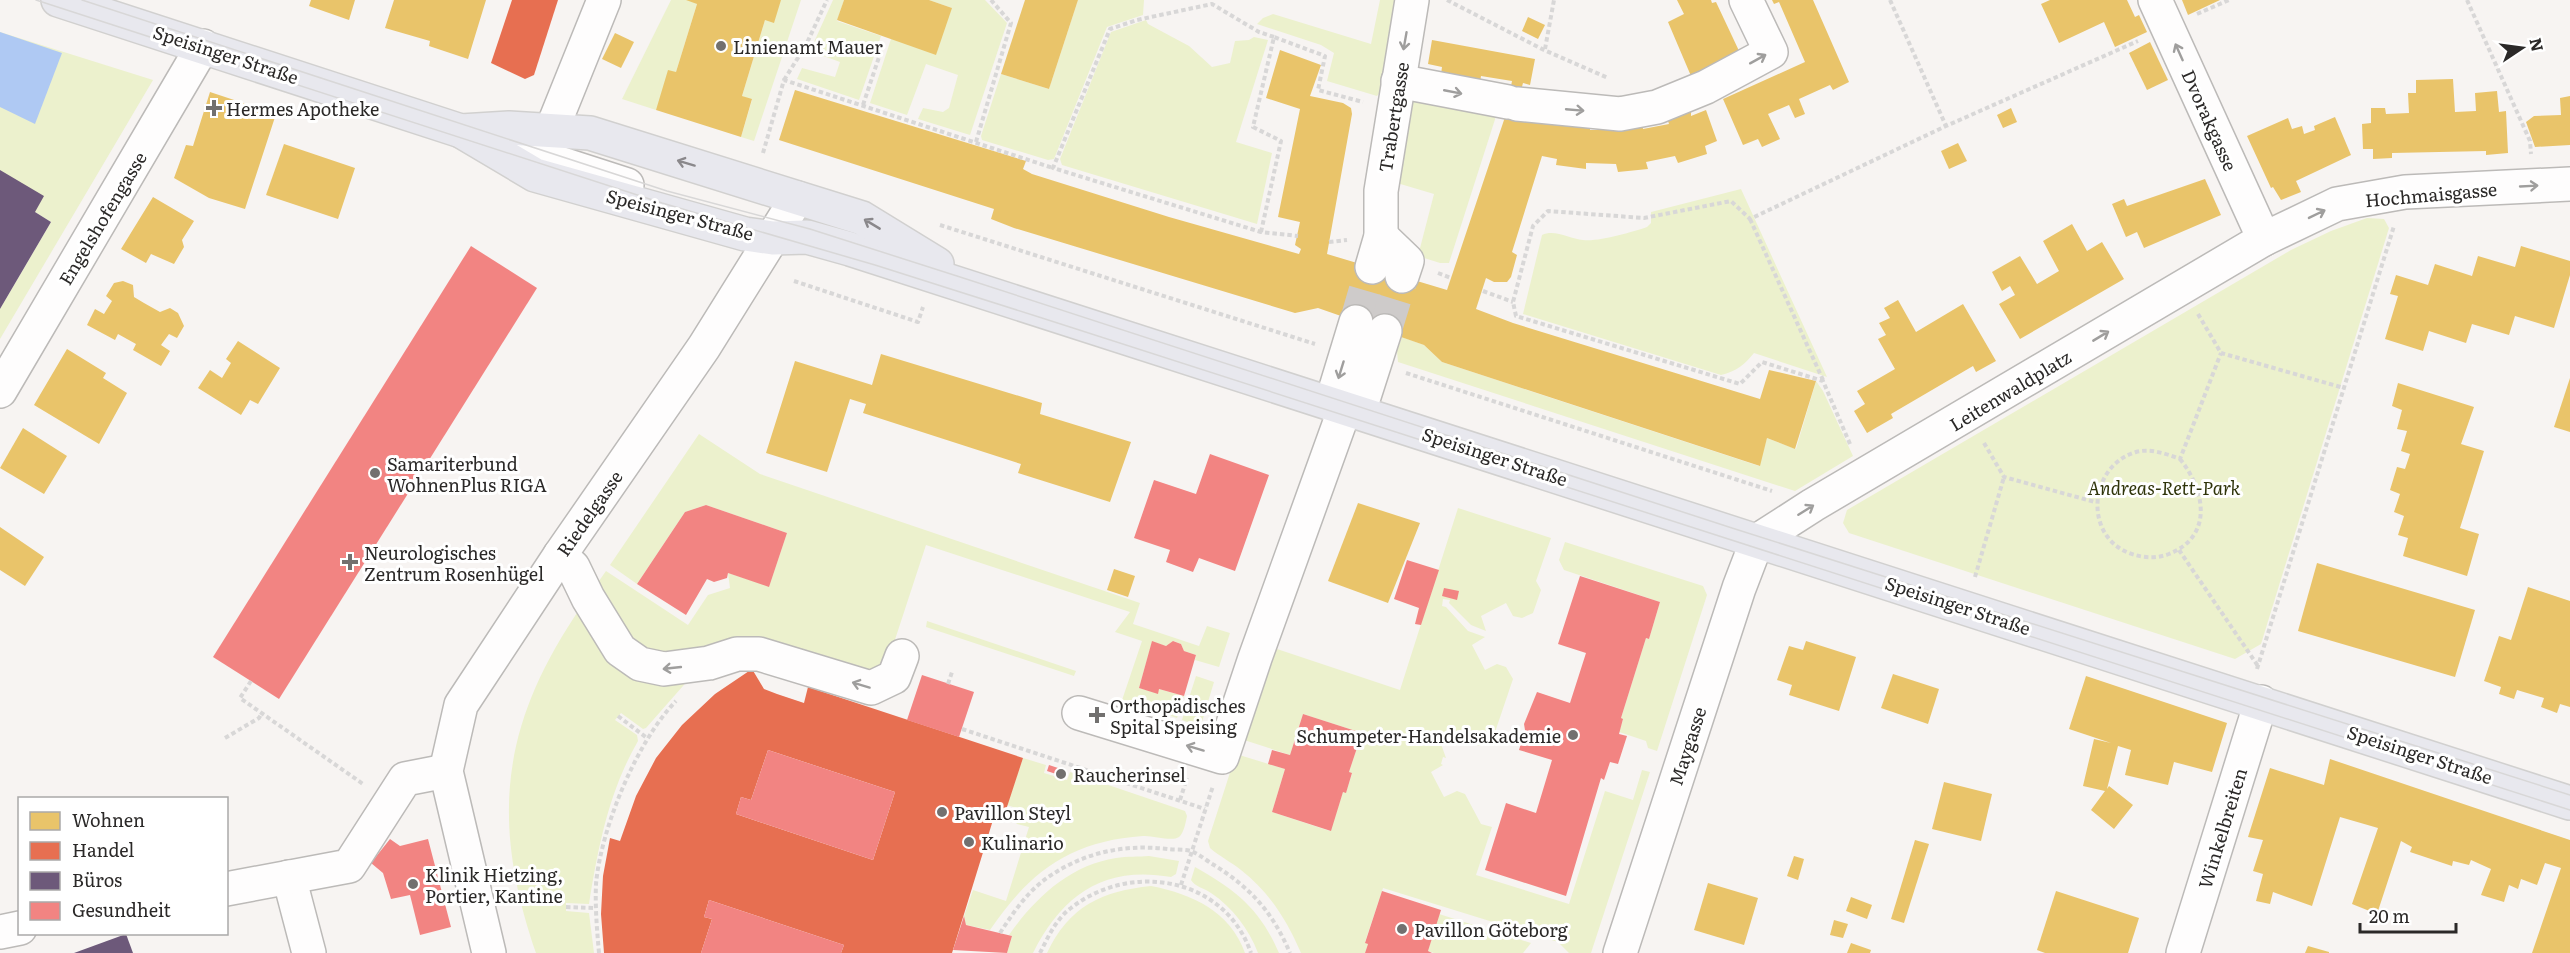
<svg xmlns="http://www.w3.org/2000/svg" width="2570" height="953" viewBox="0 0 2570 953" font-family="Literata,serif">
  <rect width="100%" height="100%" fill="#f7f4f2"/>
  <g fill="#ecf1cd">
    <path d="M671 0H691L697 4 676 72 656 110 622 99Z"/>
    <path d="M781 0H801L754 141 741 137 752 100 742 96 765 20Z"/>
    <path d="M833 0H844L837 21 881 36 859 100 797 79 802 68 835 77 840 62 810 51Z"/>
    <path d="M929 0H985L1007 23 970 135 918 119 923 108 943 112 949 108 958 75 926 64 907 115 870 103 891 39 952 8Z"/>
    <path d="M1078 0H1144L1143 15 1107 27 1054 159 1048 160 982 140 981 136 1001 74 1049 89Z"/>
    <path d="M1380 0H1396L1381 91 1377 96 1327 81 1334 53 1321 45 1257 24 1263 18 1273 14 1371 44Z"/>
    <path d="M1146 20 1148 24 1189 46 1212 67 1230 63 1235 41 1249 40 1254 37 1268 40 1236 142 1272 153 1257 224 1062 165 1060 159 1111 32Z"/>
    <path d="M0 32 153 80 0 339V309L51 222 35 212 0 170Z"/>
    <path d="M1405 99 1498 110 1449 263H1440L1421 257 1419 252 1434 194 1397 183Z"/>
    <path d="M1741 189 1827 377 1754 353C1744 365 1737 371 1721 375L1523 314 1542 235C1555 229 1570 239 1583 240 1599 242 1632 232 1647 227L1651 223V212Z"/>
    <path d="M2367 218 2384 219 2389 228 2261 644 2235 659 1849 533 1843 523 1847 510 2291 250 2331 231Z"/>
    <path d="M1402 337 1424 345 1442 362 1759 466 1767 438 1796 449 1816 381 1823 391 1853 456 1795 491 1398 362 1397 351Z"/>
    <path d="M699 434 760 474 1140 603 1133 624 1199 646 1207 626 1230 633 1219 667 1195 660 1196 655 1184 651 1181 644 1174 641 1166 646 1152 642 1139 688 1157 693 1159 689 1184 696 1177 718 1132 703 1129 712 1119 709 1142 641 1115 632 1130 612 926 545 887 664 866 674 644 654 594 588 606 571 688 625 708 595 730 588 728 573 769 586 787 533 706 505 685 512 637 584 610 565Z"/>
    <path d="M1458 508 1551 538 1536 581 1541 590 1533 613 1522 618 1513 616 1506 603 1481 616 1486 631 1471 625 1449 603 1450 600 1443 599 1442 606 1446 607 1468 631 1485 637 1472 645 1485 670 1497 664 1506 667 1513 679 1492 741 1480 746 1471 743 1464 731 1441 744 1446 758 1443 757 1441 764 1443 765 1431 772 1444 797 1457 791 1465 794 1481 824 1492 827 1476 875 1569 904 1605 791 1633 800 1642 770 1650 772 1591 953H1569L1558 942 1383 888 1365 942 1368 944 1365 953H1301C1287 920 1269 892 1241 870 1231 862 1219 856 1210 848L1208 841 1236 754 1285 769 1272 812 1330 831 1343 792H1346L1352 774 1349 772 1362 733 1303 714 1290 755 1241 739 1271 647 1400 690Z"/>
    <path d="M1565 542 1703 586 1707 595 1657 751 1648 748 1646 741 1619 732 1623 720 1621 718 1646 638 1649 639 1660 602 1564 570 1559 560Z"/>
    <path d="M581 607 690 678 646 728 643 729 621 713 615 720 637 735 638 741C609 791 598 847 589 904L566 903V911L589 913 594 953H536C490 819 501 724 581 607Z"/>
    <path d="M927 621 1076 671 1074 676 926 627Z"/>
    <path d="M1196 676 1214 682 1198 735 1188 732 1190 723 1182 720Z"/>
    <path d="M1023 758 1046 765 1044 773 1067 780 1070 772 1185 811 1187 816C1186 821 1184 833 1179 837 1172 842 1152 835 1143 836 1071 841 1030 871 990 930L966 925 964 916 973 890 1006 901 1029 827 1017 824 1013 819V807L1007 805Z"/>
    <path d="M1149 856 1179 861 1176 874 1171 877C1104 865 1062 895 1033 953H1007L1012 936 1009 935C1035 898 1070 865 1116 858 1127 856 1139 857 1149 856Z"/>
    <path d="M1195 867C1236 890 1260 909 1279 953H1258C1249 929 1232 907 1211 893 1204 888 1195 887 1191 880Z"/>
    <path d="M1151 886C1192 894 1230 911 1245 953H1047C1069 906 1102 891 1151 886Z"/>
    <path d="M1439 914 1531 943 1523 953H1434L1428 951Z"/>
  </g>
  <path fill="#afc9f3" d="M0 32 62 53 35 124 0 107Z"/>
  <g fill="#e9c46a">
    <path d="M311 0H355L349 20 309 6Z"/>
    <path d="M394 0H486L468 59 429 46 430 41 385 28Z"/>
    <path d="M686 0H781L774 23 765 20 742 96 752 99 741 137 656 110 668 70 676 72 697 4Z"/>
    <path d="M844 0H929L952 8 936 55 837 20Z"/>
    <path d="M1025 0H1078L1049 89 1001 74Z"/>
    <path d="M1677 0H1711L1712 3 1716 2 1740 53 1691 76 1668 22 1684 14Z"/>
    <path d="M1772 0H1813L1849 82 1833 90 1830 85 1799 99 1805 114 1795 118 1789 105 1768 114 1780 139 1762 147 1758 139 1743 145 1723 99 1805 62 1779 2 1774 4Z"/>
    <path d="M2050 0H2127L2135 17 2139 15 2147 32 2115 47 2104 22 2059 43 2041 4Z"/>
    <path d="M2182 0H2220L2188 15Z"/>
    <path d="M1528 17 1545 25 1538 39 1522 31Z"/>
    <path d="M615 33 634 42 621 68 602 59Z"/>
    <path d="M1432 40 1535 59 1530 85 1523 83 1514 116 1566 126 1567 120 1590 123V130H1618L1642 121 1643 129 1669 124 1667 118 1691 110V116L1706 110 1717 141 1705 146 1707 154 1678 163 1675 156 1646 162 1648 169 1618 172 1616 164 1586 163V169L1556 165 1557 159 1542 156 1512 252 1517 255 1511 277 1507 282H1494L1486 278 1476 309 1513 323 1760 399 1769 370 1816 381 1795 449 1767 438 1760 466 1442 362 1424 345 1318 308 1295 313 1014 228 991 219 994 209 779 140 795 90 1026 161 1023 169 1032 174 1169 217 1299 254 1301 249 1295 245 1300 222 1278 217 1300 109 1266 98 1280 50 1321 65 1310 96 1343 103 1351 108 1352 114 1327 254 1447 290 1505 117 1512 81 1481 76 1480 82 1441 74 1442 67 1428 64Z"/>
    <path d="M2150 42 2168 80 2147 90 2129 53Z"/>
    <path d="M2453 79 2455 112 2476 111 2475 93 2497 91 2499 112 2506 111 2508 153 2486 155V151L2392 153V158L2373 159V149H2363L2362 124 2371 123V108H2385L2386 114 2409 113 2408 93H2416V80Z"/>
    <path d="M210 92 276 114 245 209 209 198 174 178 186 145 193 146Z"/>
    <path d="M2570 96V145L2535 147 2526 122 2534 116 2561 115 2560 98Z"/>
    <path d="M2011 108 2017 122 2003 128 1997 115Z"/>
    <path d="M2335 117 2351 155 2296 181 2301 192 2281 200 2273 187 2271 188 2247 136 2288 118 2292 129 2302 126 2304 134 2315 130 2314 126Z"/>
    <path d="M1958 143 1967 161 1949 169 1941 151Z"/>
    <path d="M284 144 355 168 338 219 266 195Z"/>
    <path d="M2205 179 2221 215 2144 248 2137 232 2126 237 2112 204 2124 199 2127 206Z"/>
    <path d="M153 197 194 221 182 240 184 247 174 264 151 254 146 263 121 249Z"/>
    <path d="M2072 224 2087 251 2102 242 2124 279 2020 339 1999 304 2015 295 2010 286 2002 291 1992 272 2020 256 2037 284 2059 271 2043 241Z"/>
    <path d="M2521 246 2570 261V275L2554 328 2515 316 2509 335 2472 324 2466 343 2429 331 2423 351 2385 339 2398 296 2390 294 2396 275 2428 285 2435 264 2472 276 2478 256 2515 267Z"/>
    <path d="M123 281 133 285 134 297 144 303 160 312 170 308 178 313 184 326 177 338 169 334 161 345 170 351 161 366 133 350 136 344 118 334 115 340 87 325 95 309 104 314 112 301 106 296 114 283Z"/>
    <path d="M1898 300 1916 332 1963 304 1996 361 1976 372 1973 366 1891 414 1893 418 1867 433 1854 411 1865 404 1857 391 1895 369 1878 339 1886 335 1879 323 1890 318 1884 308Z"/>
    <path d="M238 341 280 368 258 404 250 400 241 415 198 388 210 370 222 378 231 363 226 359Z"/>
    <path d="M67 349 106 373 103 378 127 393 99 444 34 405Z"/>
    <path d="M881 354 1042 403 1040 414 1131 442 1110 502 1018 473 1021 464 863 413 866 404 850 399 827 472 766 453 795 361 872 385Z"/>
    <path d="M2570 378V432L2554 427Z"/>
    <path d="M2398 383 2474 407 2461 444 2484 451 2460 528 2479 534 2467 576 2403 556 2408 538 2398 535 2404 516 2394 512 2400 494 2390 490 2397 467 2405 469 2410 454 2401 451 2407 431 2397 429 2402 410 2392 406Z"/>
    <path d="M23 428 67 456 44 494 0 468Z"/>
    <path d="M1358 503 1420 523 1388 603 1328 581Z"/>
    <path d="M0 527 44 557 25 586 0 570Z"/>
    <path d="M2317 563 2475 610 2455 677 2298 631Z"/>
    <path d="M1114 569 1135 576 1128 597 1107 590Z"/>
    <path d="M2528 587 2570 601V707L2560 704 2557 713 2541 707 2544 698 2517 690 2514 699 2499 694 2501 687 2484 681 2499 636 2511 640Z"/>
    <path d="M1806 641 1856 657 1839 711 1789 695 1792 685 1777 680 1789 646 1803 650Z"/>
    <path d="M1893 674 1939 689 1928 724 1881 708Z"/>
    <path d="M2086 676 2227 723 2212 772 2174 762 2168 785 2125 775 2131 750 2118 746 2107 789 2109 786 2133 805 2114 829 2091 810 2105 791 2083 786 2094 739 2111 743 2069 729Z"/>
    <path d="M2330 759 2570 840V953H2532L2561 868 2545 863 2537 885 2521 879 2518 889 2509 885 2504 902 2481 895 2491 869 2471 860 2469 865 2453 861 2452 866 2410 852 2412 847 2401 841 2377 914 2352 904 2378 828 2340 817 2312 906 2273 892 2270 904 2256 901 2263 874 2253 871 2263 840 2248 837 2270 768 2324 785Z"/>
    <path d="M1944 782 1992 794 1981 841 1932 829Z"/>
    <path d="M1915 840 1929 844 1904 923 1891 919Z"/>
    <path d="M1794 856 1804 859 1798 880 1787 876Z"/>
    <path d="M1708 883 1758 898 1744 945 1694 930Z"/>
    <path d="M2056 891 2139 918 2128 953H2045L2037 950Z"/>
    <path d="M1851 897 1872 905 1867 919 1846 911Z"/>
    <path d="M1834 920 1848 924 1843 938 1830 935Z"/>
    <path d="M1851 943 1871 950 1870 953H1847Z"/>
    <path d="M2308 946 2329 952V953H2305Z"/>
  </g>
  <g fill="#e76f51" fill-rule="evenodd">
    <path d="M512 0H558L534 75 525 79 491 63Z"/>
    <path d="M752 669 764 689 777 694 804 703 808 687 1023 758 1006 810 997 807 952 953H841L844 945 709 900 704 917 712 919 701 953H604L601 914 603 876 610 838 620 841 636 796 656 758 682 725 715 694ZM768 750 895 792 873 860 736 814 741 797 751 800Z"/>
  </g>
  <g fill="#6d597a">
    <path d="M0 170 44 196 35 212 51 222 0 309Z"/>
    <path d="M126 934 133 953H74Z"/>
  </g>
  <g fill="#f28482">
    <path d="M471 246 537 288 279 699 213 657Z"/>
    <path d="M1210 454 1269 475 1235 571 1199 558 1193 572 1166 562 1170 550 1134 538 1154 480 1196 494Z"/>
    <path d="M706 505 787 533 769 587 728 573 727 578 714 582 707 579 686 615 637 584 685 512Z"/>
    <path d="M1407 560 1439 570 1421 625 1415 624 1419 608 1394 599Z"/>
    <path d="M1580 576 1660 602 1649 639 1646 638 1621 718 1623 719 1619 734 1627 736 1618 764 1610 762 1604 780 1601 778 1566 896 1485 870 1506 803 1536 813 1552 760 1519 750 1525 730 1524 724 1537 692 1570 703 1586 653 1558 644Z"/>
    <path d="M1444 588 1459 591 1457 600 1442 596Z"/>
    <path d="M1152 641 1166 646 1173 641 1181 644 1184 651 1196 655 1184 696 1159 689 1158 694 1139 688Z"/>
    <path d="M922 675 974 692 959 737 907 720Z"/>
    <path d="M1303 714 1362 733 1349 772 1352 773 1346 793 1343 792 1331 831 1272 812 1285 769 1268 764 1272 750 1290 755Z"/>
    <path d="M768 750 895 792 873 860 736 814 741 797 751 800Z"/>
    <path d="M1049 765 1067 771 1065 777 1047 771Z"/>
    <path d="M390 839 400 846 428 839 451 927 420 935 410 895 391 899 383 873 371 863Z"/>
    <path d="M1382 891 1441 910 1428 951 1432 953H1365L1368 944 1365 943Z"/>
    <path d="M709 900 844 945 841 953H701L712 919 704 917Z"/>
    <path d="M964 916 966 925 1012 936 1007 953 953 950Z"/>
  </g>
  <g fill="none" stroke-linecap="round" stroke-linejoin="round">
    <g stroke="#cecbca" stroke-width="33" stroke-dasharray="33 16" stroke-linecap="butt">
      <path d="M1356 322 1372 267"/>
      <path d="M1385 331 1402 276"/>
    </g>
    <defs>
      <g id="minor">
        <path d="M2155 0 2264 239"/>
        <path d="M1398 81 1508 102"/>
        <path d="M1517 104 1620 114 1657 107 1706 87 1771 52 1746 0"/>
        <path d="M552 129 604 0"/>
        <path d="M491 141 627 185"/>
        <path d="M1381 236 1407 261 1402 276"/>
        <path d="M1372 267 1381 236V191L1412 0"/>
        <path d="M0 391 203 46"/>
        <path d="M1331 404 1356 322"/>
        <path d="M1359 412 1385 331"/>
        <path d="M560 555 573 567 588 598 620 650 640 664 664 669 709 663 737 654H759L871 688 894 677 902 656"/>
        <path d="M1079 713 1222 757 1255 658 1345 408"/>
        <path d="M289 877 309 953"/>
        <path d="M226 889 349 866 405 779 446 771"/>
        <path d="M0 932 20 928"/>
        <path d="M489 953 446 771 461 705 560 555 704 347 797 198"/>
        <path d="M1620 953 1739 588 1757 541 1813 505 2264 239 2337 204 2405 192 2570 184"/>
        <path d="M2183 953 2261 702"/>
      </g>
      <g id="major">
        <path d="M58 0 461 131 535 175 745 234 773 238 807 237 850 249 2570 803"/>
        <path d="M461 131 509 128 590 133 862 218 937 264"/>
      </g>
    </defs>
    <use href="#minor" stroke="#bcbab8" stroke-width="36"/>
    <use href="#major" stroke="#d1d0cf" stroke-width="36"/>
    <g stroke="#d8d7d7" stroke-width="4" stroke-dasharray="4.5 3" stroke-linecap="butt">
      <path d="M1447 0 1544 50 1608 78"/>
      <path d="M1890 0 1946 126"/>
      <path d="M2467 0 2530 141 2531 154"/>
      <path d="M2197 14 2229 0"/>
      <path d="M1274 37 1259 32 1212 4 1137 20 1110 29 1053 168 1261 232 1298 236"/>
      <path d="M1545 49 1554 0"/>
      <path d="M784 80 806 45 827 0"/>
      <path d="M863 105 884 42"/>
      <path d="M976 142 1011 23 991 0"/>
      <path d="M763 153 784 80 1053 168"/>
      <path d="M1750 219 1823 380"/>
      <path d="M940 225 1315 344"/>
      <path d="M1261 232 1281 141 1253 127 1274 37 1325 56 1318 90 1363 102"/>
      <path d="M1329 242 1347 240"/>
      <path d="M1438 273 1451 278"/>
      <path d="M794 281 918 322 923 307"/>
      <path d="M1483 291 1513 302"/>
      <path d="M2198 314 2221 353 2344 388"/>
      <path d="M1406 373 1772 491"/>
      <path d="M1984 443 2004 477 2095 502"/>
      <path d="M1850 444 1823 381 1762 362 1740 384 1516 316 1513 302 1533 226 1548 211 1644 218 1731 201 1750 219 1946 126 2138 41"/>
      <path d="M2180 459C2205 490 2214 536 2169 554 2156 559 2142 558 2129 553 2083 535 2089 466 2136 452 2150 448 2167 454 2180 459L2221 353"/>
      <path d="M2179 550 2258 666"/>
      <path d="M1975 577 2004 477"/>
      <path d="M2257 669 2394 226"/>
      <path d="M251 681 240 698 363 784"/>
      <path d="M948 684 952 672"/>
      <path d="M618 716 647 738"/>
      <path d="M962 729 1205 809"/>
      <path d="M225 738 259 718 262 713"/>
      <path d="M1180 800 1187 778"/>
      <path d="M1181 885 1213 786"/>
      <path d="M566 907 595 908"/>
      <path d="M1000 933C1013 913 1027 892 1047 878 1084 852 1124 844 1168 849 1175 850 1184 849 1191 851 1199 854 1207 861 1214 865 1251 888 1273 913 1290 953"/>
      <path d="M599 953C597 930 595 907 596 884 601 828 637 741 676 701"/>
      <path d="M1040 953C1048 937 1056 919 1071 908 1131 861 1225 877 1251 953"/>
    </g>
    <use href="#minor" stroke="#fefdfd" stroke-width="33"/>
    <use href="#major" stroke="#e8e8ee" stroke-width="33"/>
    <g stroke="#d8d7d7" stroke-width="1.5">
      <path d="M36 0 662 203 875 265 1042 318 2570 810"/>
      <path d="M82 0 667 191 810 229 957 276 1732 528 2570 795"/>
    </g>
  </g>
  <defs><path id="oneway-shaft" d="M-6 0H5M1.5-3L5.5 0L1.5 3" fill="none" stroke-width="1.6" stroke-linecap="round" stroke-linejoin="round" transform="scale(1.5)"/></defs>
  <g stroke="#9f9e9d">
    <use href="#oneway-shaft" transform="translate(1405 41) rotate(100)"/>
    <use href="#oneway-shaft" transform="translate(2179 52) rotate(-114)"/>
    <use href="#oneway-shaft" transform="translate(1758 59) rotate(-29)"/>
    <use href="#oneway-shaft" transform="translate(1453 92) rotate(11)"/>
    <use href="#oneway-shaft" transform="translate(1575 110) rotate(5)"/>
    <use href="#oneway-shaft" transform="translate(2529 186) rotate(-3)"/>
    <use href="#oneway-shaft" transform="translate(2317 214) rotate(-26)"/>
    <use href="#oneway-shaft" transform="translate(2101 336) rotate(-31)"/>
    <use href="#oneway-shaft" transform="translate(1341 370) rotate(107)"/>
    <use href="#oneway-shaft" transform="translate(1806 510) rotate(-32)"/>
    <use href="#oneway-shaft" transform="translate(672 668) rotate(174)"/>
    <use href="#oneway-shaft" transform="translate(861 685) rotate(-163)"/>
    <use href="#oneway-shaft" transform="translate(1195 748) rotate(-163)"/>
  </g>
  <g stroke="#8a888b">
    <use href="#oneway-shaft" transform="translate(686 163) rotate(-163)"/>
    <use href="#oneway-shaft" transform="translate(872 224) rotate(-149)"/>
  </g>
  <g fill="#72706f" stroke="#fff" stroke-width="2">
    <circle cx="721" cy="46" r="6"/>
    <path d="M211 99h6v6h6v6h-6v6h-6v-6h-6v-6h6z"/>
    <circle cx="375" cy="473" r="6"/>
    <path d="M347 553h6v6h6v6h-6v6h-6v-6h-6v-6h6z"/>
    <path d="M1094 706h6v6h6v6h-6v6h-6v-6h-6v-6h6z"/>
    <circle cx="1573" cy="735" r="6"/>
    <circle cx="1061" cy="774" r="6"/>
    <circle cx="942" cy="812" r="6"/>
    <circle cx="969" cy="842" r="6"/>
    <circle cx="413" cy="884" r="6"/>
    <circle cx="1402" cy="929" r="6"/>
  </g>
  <g text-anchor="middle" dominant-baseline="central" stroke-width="6" stroke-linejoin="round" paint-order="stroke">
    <g font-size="18" fill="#2b2928" stroke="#fff" text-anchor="start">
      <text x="733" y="46">Linienamt Mauer</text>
      <text x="226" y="108">Hermes Apotheke</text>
      <text x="387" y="463">Samariterbund<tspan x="387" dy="21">WohnenPlus RIGA</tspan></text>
      <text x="364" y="552">Neurologisches<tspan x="364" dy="21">Zentrum Rosenhügel</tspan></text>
      <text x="1110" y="705">Orthopädisches<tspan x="1110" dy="21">Spital Speising</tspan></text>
      <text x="1561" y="735" text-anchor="end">Schumpeter-Handelsakademie</text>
      <text x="1073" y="774">Raucherinsel</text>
      <text x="954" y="812">Pavillon Steyl</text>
      <text x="981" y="842">Kulinario</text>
      <text x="425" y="874">Klinik Hietzing,<tspan x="425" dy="21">Portier, Kantine</tspan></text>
      <text x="1414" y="929">Pavillon Göteborg</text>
    </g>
    <g font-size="18" fill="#2b2928" stroke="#fff">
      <text transform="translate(226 54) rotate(18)">Speisinger Straße</text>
      <text transform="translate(1393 117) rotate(-81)">Trabertgasse</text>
      <text transform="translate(2210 120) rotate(66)">Dvorakgasse</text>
      <text transform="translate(2431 194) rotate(-5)">Hochmaisgasse</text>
      <text transform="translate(680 214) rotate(15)">Speisinger Straße</text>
      <text transform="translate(102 218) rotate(-59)">Engelshofengasse</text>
      <text transform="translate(2010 390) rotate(-31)">Leitenwaldplatz</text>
      <text transform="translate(1495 456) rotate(18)">Speisinger Straße</text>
      <text transform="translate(589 513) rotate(-55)">Riedelgasse</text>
      <text transform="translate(1958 605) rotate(18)">Speisinger Straße</text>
      <text transform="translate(1687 746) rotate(-72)">Maygasse</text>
      <text transform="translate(2420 754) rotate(18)">Speisinger Straße</text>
      <text transform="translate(2222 828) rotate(-73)">Winkelbreiten</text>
    </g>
    <g font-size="18" font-style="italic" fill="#2f340a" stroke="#fff">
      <text x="2164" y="487">Andreas-Rett-Park</text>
    </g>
  </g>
  <rect x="18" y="797" width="210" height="138" fill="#ffffff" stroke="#aaa9a9" stroke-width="1.5"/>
  <rect x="30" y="812" width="30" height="18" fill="#e9c46a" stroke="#aaa9a9" stroke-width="1.5"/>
  <text x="72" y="827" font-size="18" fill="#2b2928">Wohnen</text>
  <rect x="30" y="842" width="30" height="18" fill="#e76f51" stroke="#aaa9a9" stroke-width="1.5"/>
  <text x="72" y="857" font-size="18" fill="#2b2928">Handel</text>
  <rect x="30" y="872" width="30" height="18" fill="#6d597a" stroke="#aaa9a9" stroke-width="1.5"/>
  <text x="72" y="887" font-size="18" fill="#2b2928">Büros</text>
  <rect x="30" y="902" width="30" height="18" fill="#f28482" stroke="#aaa9a9" stroke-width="1.5"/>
  <text x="72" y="917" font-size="18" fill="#2b2928">Gesundheit</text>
  <g transform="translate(2522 48) rotate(77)" stroke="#ffffff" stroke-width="4.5" paint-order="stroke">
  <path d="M0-4.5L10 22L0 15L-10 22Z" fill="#2b2928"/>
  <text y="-9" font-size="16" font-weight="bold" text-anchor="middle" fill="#2b2928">N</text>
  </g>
  <path d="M2360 923v9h96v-9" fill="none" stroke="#2b2928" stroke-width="3"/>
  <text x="2369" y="923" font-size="18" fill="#2b2928" stroke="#ffffff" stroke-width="4.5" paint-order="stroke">20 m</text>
</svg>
